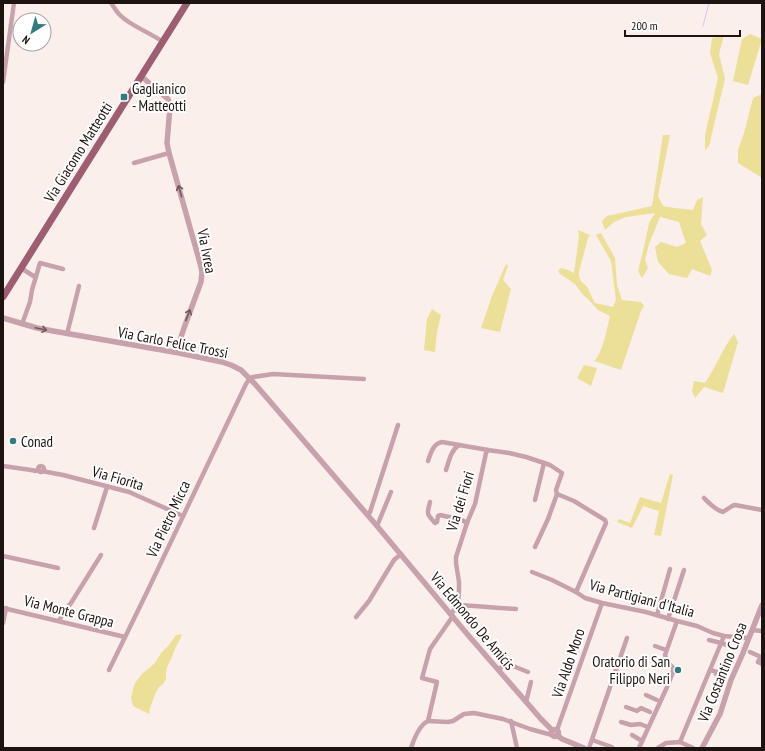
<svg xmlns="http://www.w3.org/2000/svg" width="765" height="751" viewBox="0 0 765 751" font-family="'PT Sans Narrow',sans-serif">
  <rect width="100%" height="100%" fill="#fbefec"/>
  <g fill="#ecdf97">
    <path d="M750 34 762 39 748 85 733 81 742 39Z"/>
    <path d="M724 35 719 54 725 79 709 146 705 150V135L718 78 710 53 712 38Z"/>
    <path d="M762 94V178L738 163V150L744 133 753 98Z"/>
    <path d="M663 135H670L658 196 663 206 675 208 693 210 697 200 703 197 701 224 707 235 700 241 712 270 710 276 692 269 687 278 669 274 658 262 655 247 661 242 677 247 686 243 679 222 660 217 649 244 645 260 648 268 642 278 638 271 644 247 649 223 655 213 626 217 614 222 605 230 602 221 607 216 652 206Z"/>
    <path d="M578 230 590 235 588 238 579 272C579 282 582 281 587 287 590 292 592 298 595 303L613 307 616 300 611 261 596 235 601 233 615 258 617 285 622 300 641 302 644 306 641 311 621 370 594 361C603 353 607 328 610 316L598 310 588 299 583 295 575 284 560 274 558 271 561 268 568 270 574 273 579 236Z"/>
    <path d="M506 264 508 266 503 280 511 289 500 332 481 328 492 296Z"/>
    <path d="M432 309 441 315 437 332 435 352 424 350 427 319Z"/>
    <path d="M734 334 738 342 723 393 704 387 695 398 692 391 694 381 705 383C716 367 722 349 734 334Z"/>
    <path d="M584 365 597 368 591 386 577 378Z"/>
    <path d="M670 474 673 475 661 536 654 535 659 511 643 506 632 528 617 522 619 519 630 523 640 497 661 503Z"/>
    <path d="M182 634 181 637 174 651 172 657 167 667 166 672V678L164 683 159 687 156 692 150 708 149 714 133 706 131 698 133 689 135 683 142 674 155 663 161 653 169 645 176 635Z"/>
  </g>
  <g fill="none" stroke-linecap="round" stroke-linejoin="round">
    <path stroke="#f3b7f1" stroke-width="1" d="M703 26 709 3"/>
    <g stroke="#c7a2ac" stroke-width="4.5">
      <path d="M111 3C114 7 117 13 121 16 131 26 151 33 163 42"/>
      <path d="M3 82 14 3"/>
      <path d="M134 163 169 153"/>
      <path d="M21 268 35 277"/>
      <path d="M22 324 30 302 32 290 40 263 63 269"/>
      <path d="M67 334 79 286"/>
      <path d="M428 461C431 452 433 444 442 442L488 450"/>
      <path d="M3 466 31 470 36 471 39 469"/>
      <circle cx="41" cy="469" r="3"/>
      <path d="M446 470C449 461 451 450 459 445"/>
      <path d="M43 471 47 472 63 475 129 492 183 516"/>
      <path d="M704 498C709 503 715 510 723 512L732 506 735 505 762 510"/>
      <path d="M535 500 544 463"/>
      <path d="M430 502C427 514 426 513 435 523L437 522 438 516 440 515 462 520 467 523"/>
      <path d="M368 516 370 512 398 425"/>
      <path d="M377 526 391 492"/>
      <path d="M94 528 107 487"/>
      <path d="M535 547 548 519 557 494"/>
      <path d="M3 556 58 568"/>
      <path d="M532 572 552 580 576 592 585 598 602 603 646 612 677 621 697 626 713 633 724 636 749 638"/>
      <path d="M458 605C477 606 497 608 516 609"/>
      <path d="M3 608 125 637"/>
      <path d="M451 614 458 605 459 590V582L456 563V557L467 523 475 504 486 453 488 450 509 453 526 457 550 465 562 473 556 490 557 494 574 501 605 520 606 523 576 592"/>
      <path d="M657 615 670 569"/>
      <path d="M356 617 369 601 394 560 401 554"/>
      <path d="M668 619 684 570"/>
      <path d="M59 621 63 613 71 603 101 555"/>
      <path d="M3 623 6 608"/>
      <path d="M752 630 762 631"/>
      <path d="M709 640 721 643 727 645"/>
      <path d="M655 646 666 650"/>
      <path d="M750 652 761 657 758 662 762 664"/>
      <path d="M109 670 147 592 246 384 250 378 253 377 273 374 364 379"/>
      <path d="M499 670 505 662 507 660 513 666 528 672"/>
      <path d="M710 670 717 672 716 674"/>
      <path d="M646 695 657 700"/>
      <path d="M526 702 531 682"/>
      <path d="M626 707 637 711 641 708 650 712"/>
      <path d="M428 721 448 722 453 721 464 714 474 713 503 719 530 729 552 735"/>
      <path d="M511 721 517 748"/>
      <path d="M621 722 631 725 640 724 648 727"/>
      <path d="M557 730 602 603"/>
      <path d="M632 735 642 741"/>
      <path d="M592 740 612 747"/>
      <path d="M680 742 724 636"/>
      <path d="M411 748C414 739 419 725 428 721L437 682 422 678 430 649 453 616"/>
      <path d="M589 748 627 638"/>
      <path d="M639 748 668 685 673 672V668L667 661 665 655 677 621"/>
      <path d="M658 748 666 743 680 742 693 748"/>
    </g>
    <g stroke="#c7a2ac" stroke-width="5.5">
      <path d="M141 76 168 99 170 107 167 143 169 153 200 263 202 272 201 282 184 328 176 352"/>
      <path d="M3 318 37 328 53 331 179 353 222 362 231 365 241 370 255 384 377 526 468 635 541 719 552 730"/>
      <circle cx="555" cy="733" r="3.5"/>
      <path d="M557 735 562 739 584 748"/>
      <path d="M702 748 720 714 731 680 743 653 762 605"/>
    </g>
    <path stroke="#9e5e72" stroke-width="7" d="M3 297 187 3"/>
  </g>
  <defs><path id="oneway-shaft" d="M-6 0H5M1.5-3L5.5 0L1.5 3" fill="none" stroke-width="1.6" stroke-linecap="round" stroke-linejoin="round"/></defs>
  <g stroke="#725a5e">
    <use href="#oneway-shaft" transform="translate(180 191) rotate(-106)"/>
    <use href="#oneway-shaft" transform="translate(188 315) rotate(-69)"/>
    <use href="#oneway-shaft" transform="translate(41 329) rotate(12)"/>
  </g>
  <g fill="#327b7e" stroke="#fff" stroke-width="1.5">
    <rect x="120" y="93" width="8" height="8" rx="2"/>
    <circle cx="13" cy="441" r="4"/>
    <circle cx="678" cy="670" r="4"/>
  </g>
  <g text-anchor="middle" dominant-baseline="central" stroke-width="4" stroke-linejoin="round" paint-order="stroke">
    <g font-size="15" fill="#1d1310" stroke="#fff" text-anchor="start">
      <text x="132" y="88">Gaglianico<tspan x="132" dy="17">- Matteotti</tspan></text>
      <text x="21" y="441">Conad</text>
      <text x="670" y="661" text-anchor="end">Oratorio di San<tspan x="670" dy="17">Filippo Neri</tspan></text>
    </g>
    <g font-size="15" fill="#1d1310" stroke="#fff">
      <text transform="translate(78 152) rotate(-58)">Via Giacomo Matteotti</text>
      <text transform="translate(207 251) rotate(79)">Via Ivrea</text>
      <text transform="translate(173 342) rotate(11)">Via Carlo Felice Trossi</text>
      <text transform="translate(118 478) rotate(16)">Via Fiorita</text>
      <text transform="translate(460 501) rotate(-73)">Via dei Fiori</text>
      <text transform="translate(168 519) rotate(-65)">Via Pietro Micca</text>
      <text transform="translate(642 598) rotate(15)">Via Partigiani d'Italia</text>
      <text transform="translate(69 611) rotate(14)">Via Monte Grappa</text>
      <text transform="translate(473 621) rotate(50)">Via Edmondo De Amicis</text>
      <text transform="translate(568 663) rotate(-71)">Via Aldo Moro</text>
      <text transform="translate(722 672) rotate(-68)">Via Costantino Crosa</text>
    </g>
  </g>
  <rect width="765" height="751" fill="none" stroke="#1d1310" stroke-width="8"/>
  <g transform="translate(32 32) rotate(217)"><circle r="19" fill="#ffffff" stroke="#a5a19f"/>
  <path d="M0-3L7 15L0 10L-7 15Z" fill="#327b7e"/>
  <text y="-6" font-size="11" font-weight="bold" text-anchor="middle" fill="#1d1310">N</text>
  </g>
  <path d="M625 30v6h115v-6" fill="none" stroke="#1d1310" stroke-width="2"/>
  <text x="631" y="30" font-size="12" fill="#1d1310" stroke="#ffffff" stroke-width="3" paint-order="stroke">200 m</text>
</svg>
